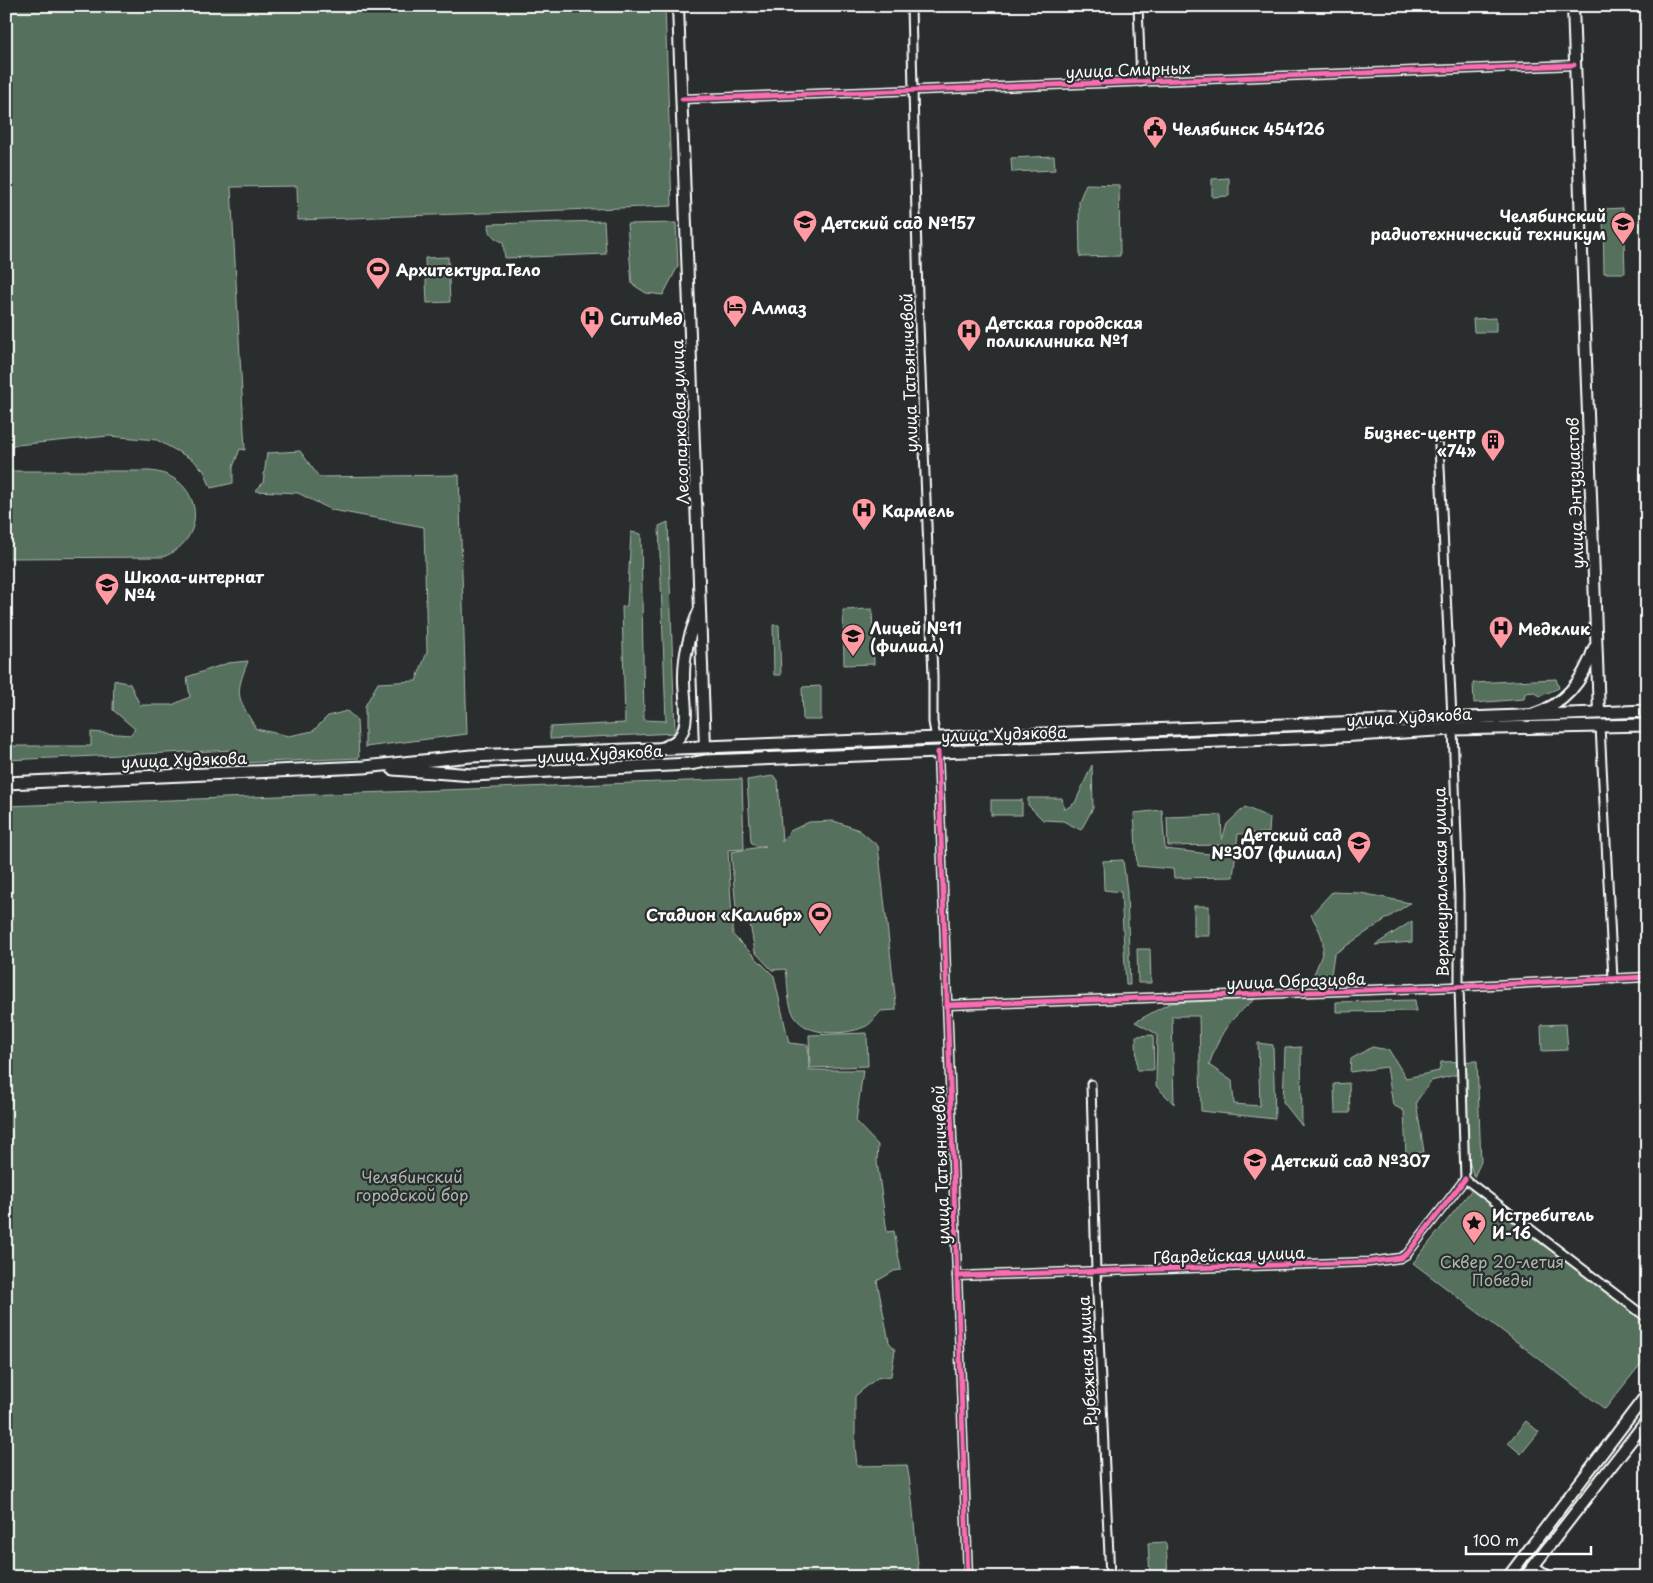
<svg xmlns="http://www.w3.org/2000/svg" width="1653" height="1583" viewBox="0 0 1653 1583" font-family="'Playpen Sans',sans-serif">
  <rect width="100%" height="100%" fill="#2a2d2e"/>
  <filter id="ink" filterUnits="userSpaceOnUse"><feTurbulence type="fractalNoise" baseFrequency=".02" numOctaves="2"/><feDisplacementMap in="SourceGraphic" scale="10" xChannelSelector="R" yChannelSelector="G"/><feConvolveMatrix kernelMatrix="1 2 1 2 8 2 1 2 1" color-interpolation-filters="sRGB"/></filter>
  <g filter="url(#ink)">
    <g fill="#556f5d" stroke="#aab7ae">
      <path d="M6 6H665L672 206 298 220 297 186 231 187 245 450 240 449 233 467V483L211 488 204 471 193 460 157 440 109 436 6 446Z"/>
      <path d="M1054 156 1055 170 1012 172 1011 158Z"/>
      <path d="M1229 178V196L1212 197V179Z"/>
      <path d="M1086 184 1119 185 1120 256 1080 257 1079 201Z"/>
      <path d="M1623 208 1625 273H1604L1603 209Z"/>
      <path d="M604 221 606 254 505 258 503 242C493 238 489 234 489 224Z"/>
      <path d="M676 223 678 266 663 295 646 293 632 284 627 224Z"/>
      <path d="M448 257 450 302 427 303 425 258Z"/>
      <path d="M1496 318V332H1474L1473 319Z"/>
      <path d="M300 451 319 477 459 475 467 734 365 747V706L378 683 416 681 427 652 424 527 332 510 298 493 255 491 263 483 267 453Z"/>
      <path d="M6 471H149C201 474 212 538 163 557L6 558Z"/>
      <path d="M668 522 675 733 550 739V727L625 723 622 607 627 606 631 532 641 534 644 720 666 721 659 526Z"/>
      <path d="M872 609 874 664 844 665 843 610Z"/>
      <path d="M773 625H779L781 675H774Z"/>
      <path d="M248 661C234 697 237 695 256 729L289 736 313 731 328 716 347 711 357 720 359 758 240 763 234 750 6 760V748L11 746H91V732L130 735 135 729 113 710 114 680 130 684 140 705H172L190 697 187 677 228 663Z"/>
      <path d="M1556 679 1559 688 1540 696 1534 692 1525 693 1524 699 1474 703 1473 683Z"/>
      <path d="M821 686V720H803L802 687Z"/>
      <path d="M1092 765 1093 808 1081 830 1063 821 1043 820 1028 805V798H1062L1064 810 1075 803Z"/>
      <path d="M773 776 778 780 782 842 790 831 809 822 834 821 859 830 878 846 896 1004V1010L881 1011C876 1016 871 1025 864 1027 844 1036 801 1037 792 1011 787 999 788 982 786 969L772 970 755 952 749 918 736 909 731 852 766 846H756L751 842 747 780Z"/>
      <path d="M742 779 744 849 728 850 733 935 774 976 789 1043 808 1045 809 1070H863L856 1122 878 1145 877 1162 887 1232 894 1231 901 1270 894 1271 877 1281 889 1342 895 1350 891 1376 877 1378 855 1396V1445L857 1466 907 1465C914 1502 914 1536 919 1573L870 1574V1577H6V806Z"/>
      <rect x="991" y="800" width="31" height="15"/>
      <path d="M1245 807 1270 818 1269 833 1238 834 1233 877 1174 878 1173 869 1137 866 1134 813 1162 810 1165 849 1218 855 1221 845 1168 846 1167 817 1221 815 1222 840 1227 824Z"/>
      <path d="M1123 860 1127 891 1130 985H1126L1121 892 1104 890 1103 861Z"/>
      <path d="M1332 892 1361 893 1410 903 1334 954 1330 981 1312 979C1325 947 1329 946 1311 915Z"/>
      <rect x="1194" y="906" width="15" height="30"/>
      <path d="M1412 921V942L1375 945Z"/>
      <path d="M1137 949H1150L1151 983H1138Z"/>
      <path d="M1255 999C1227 1022 1221 1031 1209 1065L1232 1081 1234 1104 1260 1106 1258 1043 1273 1045 1275 1119 1201 1111 1199 1016H1172L1174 1104 1156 1086 1157 1034 1135 1022 1170 1003Z"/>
      <path d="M1415 1000 1416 1011 1336 1012V1002Z"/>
      <path d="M1566 1024 1568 1050 1542 1051 1541 1025Z"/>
      <path d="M867 1033 868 1066 810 1068 809 1035Z"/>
      <path d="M1153 1035 1154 1070H1137L1136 1036Z"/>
      <path d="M1301 1047 1302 1126 1283 1102 1285 1048Z"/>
      <path d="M1372 1047 1389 1050 1406 1078 1439 1071 1441 1062 1477 1061 1481 1162 1474 1177 1467 1154V1072L1431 1081 1416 1102 1424 1152 1406 1155 1404 1111 1393 1105 1387 1067 1350 1072 1351 1059Z"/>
      <path d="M1349 1083 1350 1113H1335L1334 1084Z"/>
      <path d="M1473 1188 1647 1322V1356L1605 1409 1413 1263Z"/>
      <path d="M1526 1421 1539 1432 1521 1454 1508 1443Z"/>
      <path d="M1166 1542 1168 1577H1150L1148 1543Z"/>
    </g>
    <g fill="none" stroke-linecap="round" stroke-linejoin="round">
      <defs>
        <g id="minor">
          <path d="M911 6 918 298 933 676V722L936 738"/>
          <path d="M1138 6 1141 82"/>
          <path d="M682 99 1574 65"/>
          <path d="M1439 446 1452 718"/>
          <path d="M1600 726 1613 979"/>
          <path d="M1453 729 1459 895V987L1465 1179 1647 1318"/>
          <path d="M938 752 968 1577"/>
          <path d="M947 1005 1452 987 1647 977"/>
          <path d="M1091 1084 1096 1272 1110 1577"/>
          <path d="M957 1276 1369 1262 1400 1258 1407 1254 1465 1179"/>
          <path d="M1534 1565 1551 1577"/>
        </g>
        <g id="secondary">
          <path d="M678 6 705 747"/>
          <path d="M1573 6 1599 713"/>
          <path d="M1534 714C1566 704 1584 679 1594 648"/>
          <path d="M660 749C668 745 678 742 682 733 690 717 683 693 684 675 684 652 690 632 699 611"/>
          <path d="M1508 1577 1647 1394"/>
          <path d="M1525 1577 1647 1420"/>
        </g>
        <g id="primary">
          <path d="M393 769 473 775 689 764 706 761 1323 737 1453 729 1647 725"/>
          <path d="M6 783 364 767 471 756 1647 711"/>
        </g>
      </defs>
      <use href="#minor" stroke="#fff" stroke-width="11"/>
      <use href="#secondary" stroke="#fff" stroke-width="14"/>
      <use href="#primary" stroke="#fff" stroke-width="15"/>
      <use href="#minor" stroke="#2a2d2e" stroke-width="7"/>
      <use href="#secondary" stroke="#2a2d2e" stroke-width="10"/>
      <use href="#primary" stroke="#2a2d2e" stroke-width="11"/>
      <defs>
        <g id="cycleway">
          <path d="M682 99 1574 65"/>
          <path d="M938 752 968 1577"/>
          <path d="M947 1005 1452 987 1647 977"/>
          <path d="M957 1276 1369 1262 1400 1258 1407 1254 1465 1179"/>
        </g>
      </defs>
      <use href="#cycleway" stroke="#2a2d2e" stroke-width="8"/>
      <use href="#cycleway" stroke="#f96db3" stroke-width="5"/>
    </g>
  </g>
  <defs>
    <symbol id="civic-pin" viewBox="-11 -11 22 30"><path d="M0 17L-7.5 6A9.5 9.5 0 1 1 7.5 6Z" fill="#ff9aa2" stroke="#2a2d2e"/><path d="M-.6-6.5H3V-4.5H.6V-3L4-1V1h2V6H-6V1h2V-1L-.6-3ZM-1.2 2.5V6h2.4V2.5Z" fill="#111"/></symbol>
    <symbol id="school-pin" viewBox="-11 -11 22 30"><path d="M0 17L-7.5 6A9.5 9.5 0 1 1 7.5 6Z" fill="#ff9aa2" stroke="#2a2d2e"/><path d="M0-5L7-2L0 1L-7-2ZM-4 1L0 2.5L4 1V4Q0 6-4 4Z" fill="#111"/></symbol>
    <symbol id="university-pin" viewBox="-11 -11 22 30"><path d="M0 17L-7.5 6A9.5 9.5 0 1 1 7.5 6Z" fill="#ff9aa2" stroke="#2a2d2e"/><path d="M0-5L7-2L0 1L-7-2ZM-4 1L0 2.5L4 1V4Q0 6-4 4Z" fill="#111"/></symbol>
    <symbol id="stadium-pin" viewBox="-11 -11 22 30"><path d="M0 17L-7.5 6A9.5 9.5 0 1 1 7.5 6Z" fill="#ff9aa2" stroke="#2a2d2e"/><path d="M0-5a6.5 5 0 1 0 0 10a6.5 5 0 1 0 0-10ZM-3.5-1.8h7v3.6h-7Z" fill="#111"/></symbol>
    <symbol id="hotel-pin" viewBox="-11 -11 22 30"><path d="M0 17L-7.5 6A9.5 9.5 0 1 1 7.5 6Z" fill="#ff9aa2" stroke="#2a2d2e"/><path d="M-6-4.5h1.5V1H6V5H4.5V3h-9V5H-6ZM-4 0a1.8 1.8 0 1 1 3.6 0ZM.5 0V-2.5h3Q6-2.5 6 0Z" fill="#111"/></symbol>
    <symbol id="hospital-pin" viewBox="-11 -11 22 30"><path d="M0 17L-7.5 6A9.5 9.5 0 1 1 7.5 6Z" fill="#ff9aa2" stroke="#2a2d2e"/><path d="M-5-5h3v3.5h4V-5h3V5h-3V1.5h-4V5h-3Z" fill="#111"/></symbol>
    <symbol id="building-pin" viewBox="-11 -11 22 30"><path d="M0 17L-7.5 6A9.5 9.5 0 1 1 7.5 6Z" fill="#ff9aa2" stroke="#2a2d2e"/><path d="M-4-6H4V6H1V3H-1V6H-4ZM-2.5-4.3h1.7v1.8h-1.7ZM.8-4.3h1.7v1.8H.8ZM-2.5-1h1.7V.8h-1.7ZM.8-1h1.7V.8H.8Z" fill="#111"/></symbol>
    <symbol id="sight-pin" viewBox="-11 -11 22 30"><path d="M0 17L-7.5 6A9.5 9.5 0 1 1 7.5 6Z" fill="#ff9aa2" stroke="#2a2d2e"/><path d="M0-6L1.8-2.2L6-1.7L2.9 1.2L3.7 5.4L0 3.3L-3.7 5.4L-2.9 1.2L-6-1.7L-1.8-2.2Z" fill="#111"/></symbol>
  </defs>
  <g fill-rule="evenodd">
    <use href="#civic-pin" x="1141" y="114" width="28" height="38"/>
    <use href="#school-pin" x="791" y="208" width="28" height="38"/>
    <use href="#university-pin" x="1609" y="210" width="28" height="38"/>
    <use href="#stadium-pin" x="364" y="255" width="28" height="38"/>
    <use href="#hotel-pin" x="721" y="293" width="28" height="38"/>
    <use href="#hospital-pin" x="578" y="304" width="28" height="38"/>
    <use href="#hospital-pin" x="955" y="317" width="28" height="38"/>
    <use href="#building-pin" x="1479" y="427" width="28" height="38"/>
    <use href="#hospital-pin" x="850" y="496" width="28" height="38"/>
    <use href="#school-pin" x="93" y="571" width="28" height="38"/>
    <use href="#hospital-pin" x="1487" y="614" width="28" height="38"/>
    <use href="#school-pin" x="839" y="622" width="28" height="38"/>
    <use href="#school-pin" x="1345" y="829" width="28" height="38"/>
    <use href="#stadium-pin" x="806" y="900" width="28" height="38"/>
    <use href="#school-pin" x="1241" y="1146" width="28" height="38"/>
    <use href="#sight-pin" x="1460" y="1209" width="28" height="38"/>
  </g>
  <g text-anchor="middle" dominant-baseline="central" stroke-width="4.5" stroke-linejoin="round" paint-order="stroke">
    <g font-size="16" fill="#fff" stroke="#2a2d2e">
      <text transform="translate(1128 69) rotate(-2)">улица Смирных</text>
      <text transform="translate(908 373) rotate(-92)">улица Татьяничевой</text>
      <text transform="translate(679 422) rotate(-92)">Лесопарковая улица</text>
      <text transform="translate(1574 493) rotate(-92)">улица Энтузиастов</text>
      <text transform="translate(1409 716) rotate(-3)">улица Худякова</text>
      <text transform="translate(1004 733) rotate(-2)">улица Худякова</text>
      <text transform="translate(600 753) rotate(-3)">улица Худякова</text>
      <text transform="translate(184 759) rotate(-2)">улица Худякова</text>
      <text transform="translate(1440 882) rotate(-91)">Верхнеуральская улица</text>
      <text transform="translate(1296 980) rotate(-2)">улица Образцова</text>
      <text transform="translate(940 1165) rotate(-92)">улица Татьяничевой</text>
      <text transform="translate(1229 1254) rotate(-2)">Гвардейская улица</text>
      <text transform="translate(1086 1361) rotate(-93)">Рубежная улица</text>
    </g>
    <g font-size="16" font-weight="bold" fill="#fff" stroke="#2a2d2e" text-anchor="start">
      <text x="1172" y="128">Челябинск 454126</text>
      <text x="1606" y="215" text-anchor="end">Челябинский<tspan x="1606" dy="18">радиотехнический техникум</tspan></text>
      <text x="822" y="222">Детский сад №157</text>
      <text x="396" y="269">Архитектура.Тело</text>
      <text x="752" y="307">Алмаз</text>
      <text x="610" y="318">СитиМед</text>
      <text x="986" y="322">Детская городская<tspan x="986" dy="18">поликлиника №1</tspan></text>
      <text x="1476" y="432" text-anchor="end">Бизнес-центр<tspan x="1476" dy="18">«74»</tspan></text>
      <text x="882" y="510">Кармель</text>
      <text x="124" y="576">Школа-интернат<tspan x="124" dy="18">№4</tspan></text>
      <text x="870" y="627">Лицей №11<tspan x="870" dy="18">(филиал)</tspan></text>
      <text x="1518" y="628">Медклик</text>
      <text x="1342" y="834" text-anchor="end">Детский сад<tspan x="1342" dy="18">№307 (филиал)</tspan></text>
      <text x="802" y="914" text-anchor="end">Стадион «Калибр»</text>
      <text x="1272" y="1160">Детский сад №307</text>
      <text x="1492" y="1214">Истребитель<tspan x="1492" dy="18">И-16</tspan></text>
    </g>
    <g font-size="16" fill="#aab7ae" stroke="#2a2d2e">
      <text x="412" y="1176">Челябинский<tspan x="412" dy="18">городской бор</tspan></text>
      <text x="1502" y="1261">Сквер 20-летия<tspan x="1502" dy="18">Победы</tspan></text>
    </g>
  </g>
  <rect width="1653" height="1583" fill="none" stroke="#2a2d2e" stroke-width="25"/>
  <rect x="12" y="12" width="1628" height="1558" fill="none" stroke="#fff" stroke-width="2" filter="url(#ink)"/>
  <path d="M1466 1546v8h125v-8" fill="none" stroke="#ffffff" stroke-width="2.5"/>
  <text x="1473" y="1546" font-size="15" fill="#ffffff" stroke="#2a2d2e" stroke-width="4" paint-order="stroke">100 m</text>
</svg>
